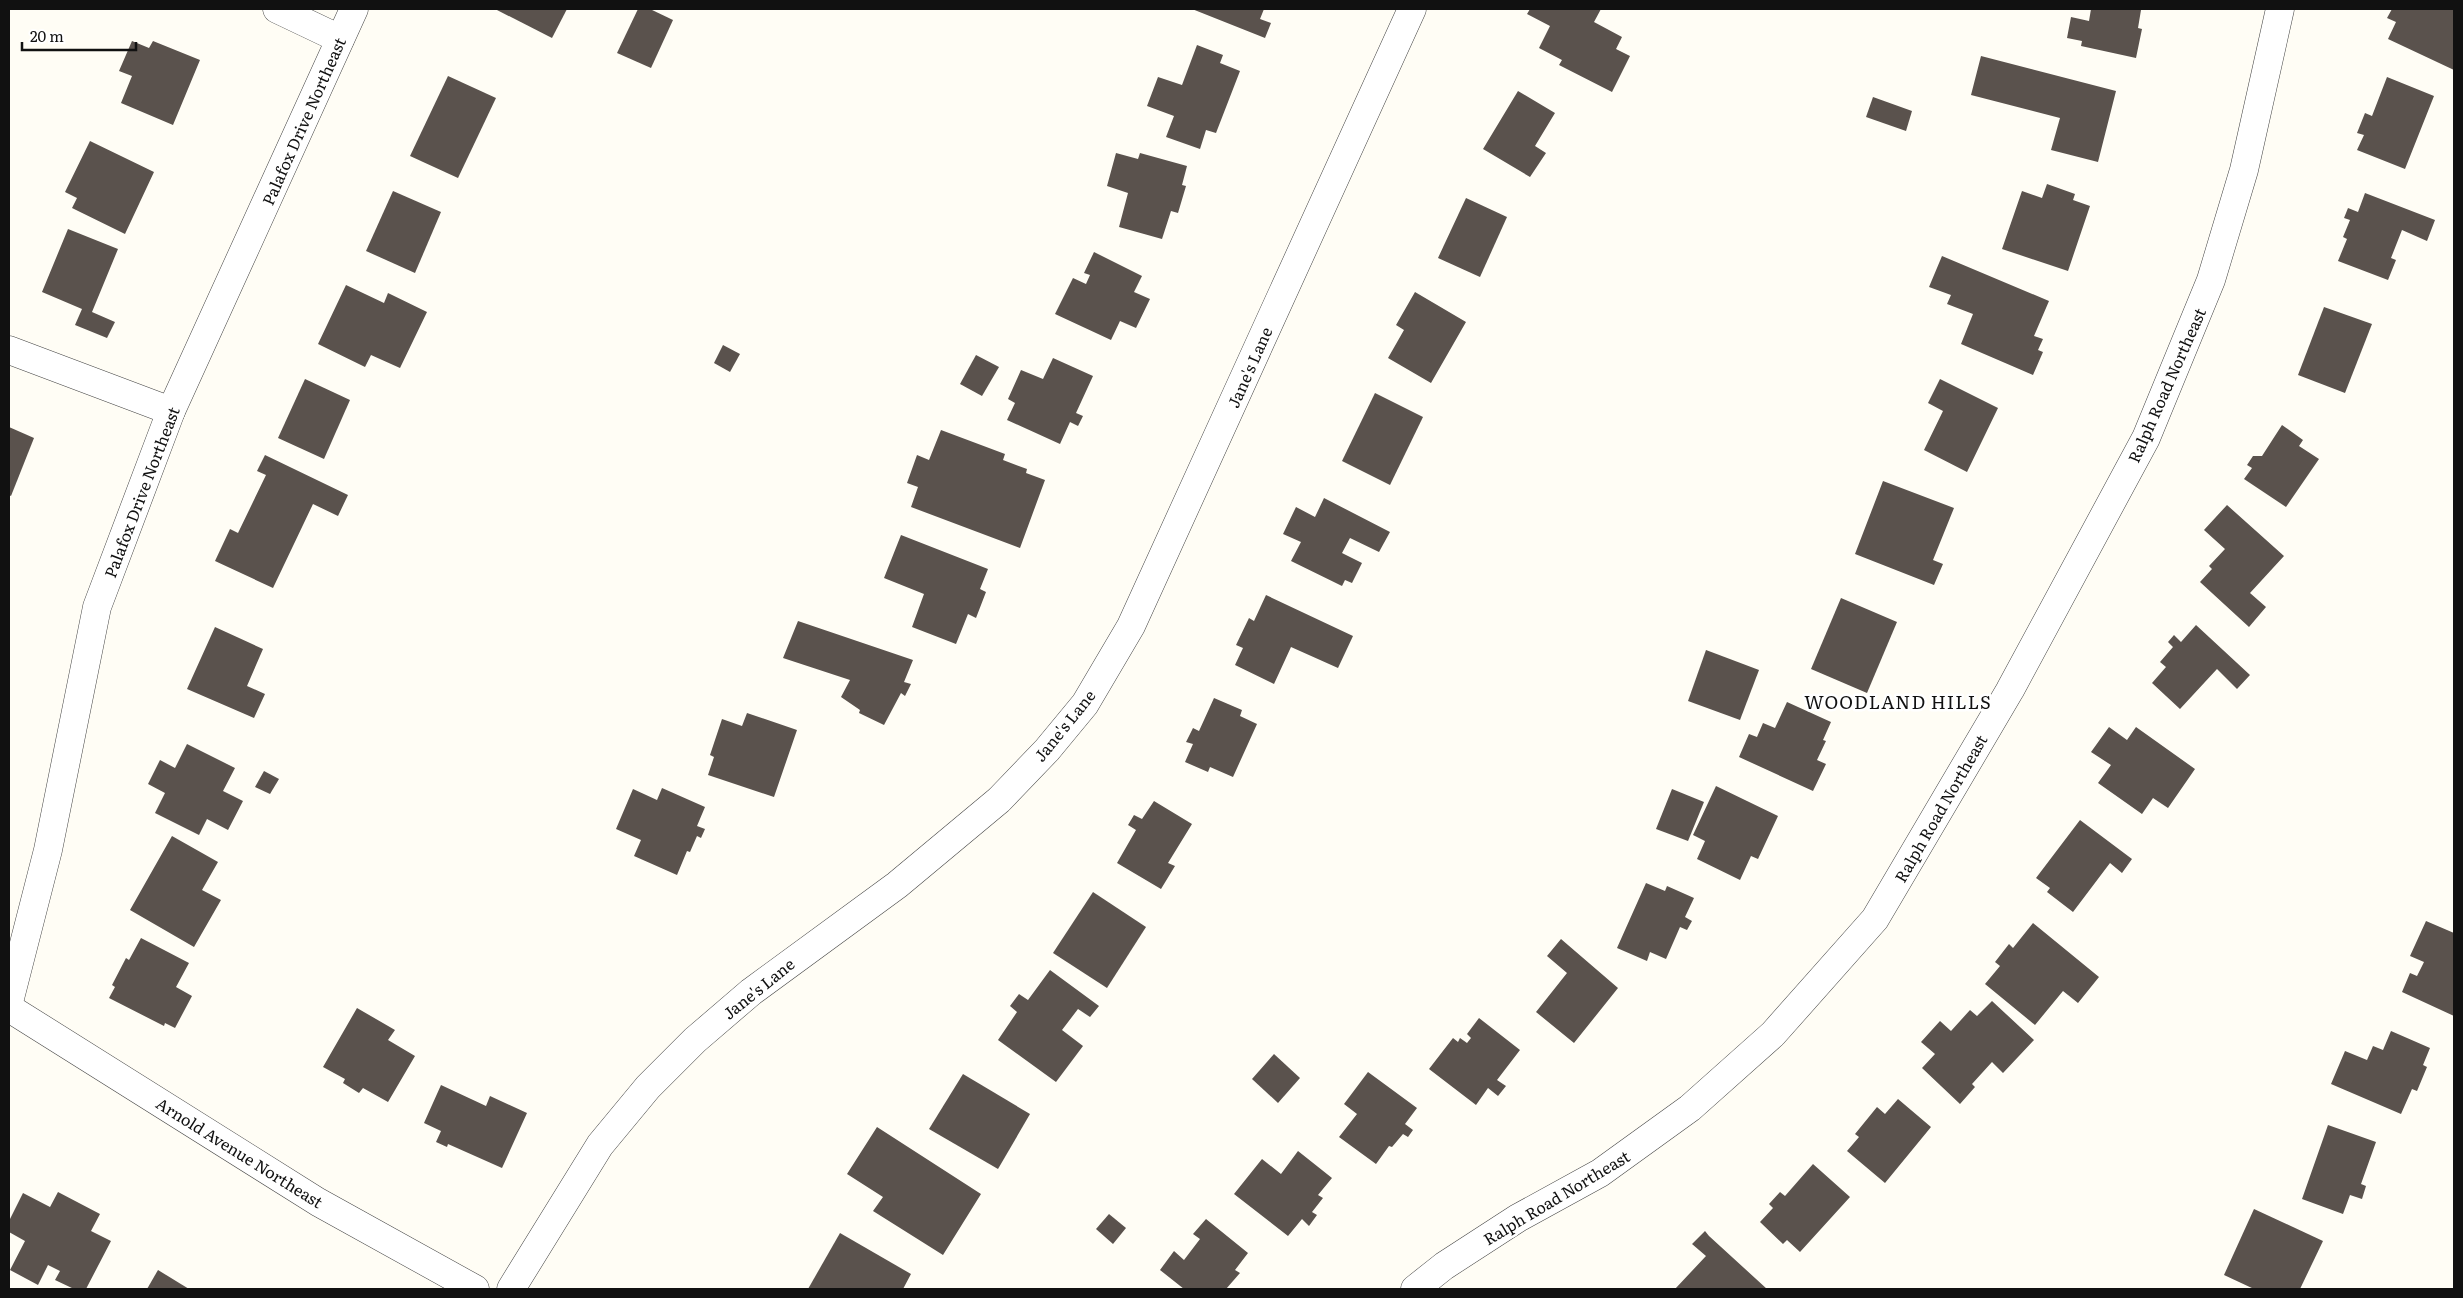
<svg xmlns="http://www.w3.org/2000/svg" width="2463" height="1298" viewBox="0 0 2463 1298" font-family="Literata,serif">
  <rect width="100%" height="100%" fill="#fffdf5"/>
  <g fill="#5a524d">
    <path d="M495 9H567L552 38Z"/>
    <path d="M638 9H650L673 20 651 68 617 53Z"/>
    <path d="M1192 9H1264L1260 19 1271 23 1265 38Z"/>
    <path d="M1530 9H1601L1594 22 1622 37 1616 49 1630 56 1612 92 1559 65 1562 60 1539 48 1550 26 1527 14Z"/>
    <path d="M2091 9 2141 10 2138 28 2142 29 2136 58 2081 46 2082 41 2067 38 2071 17 2089 21Z"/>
    <path d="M2392 9H2454V70L2388 39 2396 22 2387 18Z"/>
    <path d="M132 41 149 48 153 41 200 60 173 125 121 103 132 76 119 71Z"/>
    <path d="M1197 45 1223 55 1220 63 1240 71 1216 133 1206 130 1200 149 1166 137 1174 116 1147 106 1158 77 1182 85Z"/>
    <path d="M1981 56 2116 91 2098 162 2051 150 2060 118 1971 95Z"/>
    <path d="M448 76 496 98 458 178 410 156Z"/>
    <path d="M2387 77 2434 96 2405 169 2357 150 2364 135 2357 133 2365 113 2372 116Z"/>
    <path d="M1518 91 1555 113 1535 146 1546 153 1530 177 1483 149Z"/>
    <path d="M1873 97 1912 111 1906 131 1866 117Z"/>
    <path d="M90 141 154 172 125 234 72 208 77 198 65 192Z"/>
    <path d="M1116 153 1138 159 1140 153 1187 166 1182 185 1186 186 1178 213 1171 211 1162 239 1119 227 1128 193 1107 186Z"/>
    <path d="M2047 184 2075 194 2073 200 2090 206 2068 271 2002 249 2022 191 2042 198Z"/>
    <path d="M393 191 441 212 415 273 366 251Z"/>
    <path d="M2365 193 2435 220 2427 241 2402 230 2391 258 2396 260 2388 280 2338 261 2347 239 2343 237 2350 220 2344 218 2348 208 2358 212Z"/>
    <path d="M1466 198 1507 217 1480 277 1438 258Z"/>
    <path d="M68 229 118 249 92 312 115 322 107 338 75 325 82 309 42 292Z"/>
    <path d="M1094 252 1142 276 1134 292 1150 299 1136 328 1120 321 1111 340 1055 314 1073 278 1086 284 1090 275 1084 273Z"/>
    <path d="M1942 256 2049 301 2034 336 2043 339 2038 350 2043 352 2033 375 1961 344 1973 314 1947 304 1951 295 1929 287Z"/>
    <path d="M346 285 384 303 388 293 427 312 400 368 371 355 365 367 318 344Z"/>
    <path d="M1415 292 1466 322 1431 383 1388 358 1404 330 1396 325Z"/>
    <path d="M2324 307 2372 324 2345 393 2298 375Z"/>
    <path d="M723 345 740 354 730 372 714 363Z"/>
    <path d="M976 355 999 367 982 396 960 384Z"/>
    <path d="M1053 358 1093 376 1076 413 1083 416 1078 426 1070 422 1060 444 1007 420 1015 403 1008 399 1021 370 1043 379Z"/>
    <path d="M305 379 350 400 324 459 278 438Z"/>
    <path d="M1940 379 1998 408 1967 472 1924 450 1943 411 1928 403Z"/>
    <path d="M1375 393 1423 417 1390 485 1342 461Z"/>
    <path d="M2282 425 2303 440 2299 446 2319 459 2286 507 2244 479 2252 468 2247 465 2253 456H2262Z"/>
    <path d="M9 427 34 438 11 496 9 495Z"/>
    <path d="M941 430 1005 454 1003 460 1027 469 1026 473 1045 480 1020 548 911 507 918 487 907 483 917 455 929 460Z"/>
    <path d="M265 455 348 495 338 516 313 504 273 588 215 561 230 529 238 533 266 475 257 471Z"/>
    <path d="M1883 481 1954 508 1933 560 1943 564 1934 585 1855 554Z"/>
    <path d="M1324 498 1390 532 1379 552 1350 538 1342 553 1362 563 1352 583 1345 580 1342 586 1291 561 1301 542 1283 534 1296 507 1315 517Z"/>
    <path d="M2227 505 2284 556 2250 593 2266 607 2249 627 2200 582 2212 569 2209 566 2225 549 2204 530Z"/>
    <path d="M901 535 988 569 980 589 986 592 976 618 968 614 956 644 912 627 924 594 884 578Z"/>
    <path d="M1266 595 1353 636 1338 668 1291 647 1274 684 1235 665 1243 648 1236 645 1249 618 1254 621Z"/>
    <path d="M1841 598 1897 622 1867 693 1811 669Z"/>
    <path d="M798 621 913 660 904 682 911 684 905 696 901 693 884 725 859 713 860 710 841 697 850 680 783 658Z"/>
    <path d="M2196 625 2250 675 2237 689 2217 669 2180 709 2152 683 2166 667 2160 662 2173 647 2168 642 2174 635 2181 642Z"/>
    <path d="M215 627 263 649 247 686 265 694 254 718 187 689Z"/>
    <path d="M1706 650 1759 670 1740 720 1688 701Z"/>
    <path d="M1214 698 1242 710 1240 716 1257 724 1233 777 1210 767 1208 772 1185 762 1193 744 1186 742 1193 728 1199 731Z"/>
    <path d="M1787 702 1831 722 1823 740 1826 741 1817 760 1826 764 1813 791 1739 757 1749 734 1757 737 1763 723 1775 728Z"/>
    <path d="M747 713 797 730 774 797 708 775 714 757 710 755 722 719 742 726Z"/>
    <path d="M2109 727 2127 740 2136 727 2195 769 2168 808 2153 798 2142 814 2098 783 2111 765 2091 752Z"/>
    <path d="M187 744 235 768 223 791 243 801 228 830 207 819 199 835 155 813 165 793 148 784 160 760 175 768Z"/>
    <path d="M264 771 279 779 270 794 255 787Z"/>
    <path d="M1716 786 1778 816 1758 859 1751 856 1740 880 1697 859 1705 841 1693 835Z"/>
    <path d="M662 788 705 807 697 826 705 829 701 838 697 836 690 852 687 851 677 875 634 856 641 840 616 829 633 789 657 800Z"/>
    <path d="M1672 789 1704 802 1688 841 1656 829Z"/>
    <path d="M1154 801 1192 824 1168 863 1175 866 1161 889 1117 863 1136 830 1128 825 1134 815 1142 819Z"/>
    <path d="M2080 820 2132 859 2122 873 2110 863 2073 912 2047 892 2050 888 2036 878Z"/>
    <path d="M172 836 218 862 202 890 221 900 194 947 130 910Z"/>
    <path d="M1646 883 1665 891 1667 886 1694 898 1685 917 1692 921 1687 930 1680 927 1666 959 1650 952 1647 961 1617 948Z"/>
    <path d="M1093 892 1146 927 1107 988 1053 953Z"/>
    <path d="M2426 921 2454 933V1016L2402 992 2410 973 2417 976 2424 962 2410 956Z"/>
    <path d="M2033 923 2099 977 2078 1003 2063 991 2035 1025 1985 984 2000 966 1995 962 2009 944 2013 948Z"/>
    <path d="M141 938 189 963 176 987 192 996 175 1028 165 1023 164 1026 109 998 115 987 112 985 126 958 129 960Z"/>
    <path d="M1561 939 1618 988 1574 1043 1536 1012 1567 973 1547 956Z"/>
    <path d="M1050 970 1099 1006 1090 1017 1078 1009 1062 1030 1083 1046 1056 1082 998 1040 1017 1012 1010 1006 1019 994 1028 1000Z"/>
    <path d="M1992 1001 2034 1040 2003 1073 1992 1062 1972 1084 1975 1087 1960 1104 1922 1068 1935 1054 1921 1042 1940 1021 1951 1031 1970 1010 1977 1016Z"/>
    <path d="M357 1008 395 1030 388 1040 415 1056 388 1102 363 1088 359 1093 343 1083 345 1079 323 1067Z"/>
    <path d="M1479 1018 1520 1050 1497 1080 1506 1086 1498 1096 1488 1088 1476 1105 1429 1069 1453 1038 1458 1042 1460 1038 1467 1043 1471 1038 1467 1034Z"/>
    <path d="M2391 1031 2430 1048 2423 1065 2427 1067 2417 1091 2412 1089 2401 1114 2331 1084 2345 1051 2367 1060 2373 1046 2383 1050Z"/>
    <path d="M1274 1054 1300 1078 1278 1103 1252 1079Z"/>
    <path d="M1368 1072 1417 1108 1405 1124 1413 1130 1408 1137 1403 1134 1392 1147 1389 1146 1376 1164 1339 1137 1357 1114 1344 1104Z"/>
    <path d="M963 1074 1030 1114 998 1169 929 1129Z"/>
    <path d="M441 1085 486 1106 490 1096 527 1113 502 1168 448 1144 447 1147 436 1142 441 1131 424 1123Z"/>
    <path d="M1898 1099 1931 1127 1885 1183 1847 1151 1859 1137 1855 1134 1877 1107 1885 1114Z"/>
    <path d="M2328 1125 2376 1142 2361 1184 2366 1186 2362 1199 2350 1195 2343 1214 2302 1199Z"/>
    <path d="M877 1127 981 1194 943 1255 873 1211 883 1197 847 1174Z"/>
    <path d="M1298 1151 1332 1178 1318 1195 1323 1198 1312 1212 1317 1215 1309 1226 1302 1219 1288 1236 1234 1194 1262 1159 1281 1174Z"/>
    <path d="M1813 1164 1850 1197 1800 1252 1787 1240 1783 1244 1760 1222 1773 1208 1769 1204 1780 1192 1785 1196Z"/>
    <path d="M58 1192 100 1214 91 1231 111 1241 86 1289H74L55 1280 60 1271 48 1265 38 1285 10 1270 25 1241 9 1232V1221L23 1193 50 1207Z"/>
    <path d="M2254 1209 2323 1241 2300 1289H2254L2224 1275Z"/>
    <path d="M1109 1214 1126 1228 1113 1244 1096 1229Z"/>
    <path d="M1206 1219 1248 1253 1235 1270 1240 1273 1226 1289H1184L1160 1270 1174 1251 1184 1260 1200 1239 1193 1234Z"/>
    <path d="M1705 1231 1709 1236 1767 1289H1675L1706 1256 1692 1244Z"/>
    <path d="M840 1233 911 1274 903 1289H808Z"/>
    <path d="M158 1270 189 1289H147Z"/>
  </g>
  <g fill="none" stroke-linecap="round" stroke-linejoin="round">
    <defs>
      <g id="minor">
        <path d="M277 9 340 39"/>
        <path d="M9 350 171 411"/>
        <path d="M9 1002 48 850 97 607 171 411 354 9"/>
        <path d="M9 1008 318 1202 475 1289"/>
        <path d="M511 1289 600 1145 648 1087 695 1040 751 992 897 885 999 800 1047 750 1085 704 1131 626 1412 9"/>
        <path d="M1415 1289 1444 1266 1518 1218 1600 1173 1690 1108 1773 1034 1875 919 2010 690 2146 438 2211 280 2244 170 2280 9"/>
      </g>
    </defs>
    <use href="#minor" stroke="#444" stroke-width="29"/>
    <use href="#minor" stroke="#fff" stroke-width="28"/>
  </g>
  <g text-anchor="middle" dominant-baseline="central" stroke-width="5" stroke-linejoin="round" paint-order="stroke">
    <g font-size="16" fill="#111" stroke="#fff">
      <text transform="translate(303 121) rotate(-66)">Palafox Drive Northeast</text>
      <text transform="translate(1249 367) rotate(-66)">Jane's Lane</text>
      <text transform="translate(2166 385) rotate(-66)">Ralph Road Northeast</text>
      <text transform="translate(141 492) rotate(-69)">Palafox Drive Northeast</text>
      <text transform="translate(1064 725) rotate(-51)">Jane's Lane</text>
      <text transform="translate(1940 808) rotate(-60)">Ralph Road Northeast</text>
      <text transform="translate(758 988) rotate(-39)">Jane's Lane</text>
      <text transform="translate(240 1152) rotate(32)">Arnold Avenue Northeast</text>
      <text transform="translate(1556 1197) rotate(-31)">Ralph Road Northeast</text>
    </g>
    <g font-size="18" letter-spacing="1" fill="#111" stroke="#fff">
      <text x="1898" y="701">WOODLAND HILLS</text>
    </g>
  </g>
  <rect width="2463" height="1298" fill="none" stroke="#111111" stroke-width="20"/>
  <path d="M22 42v8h114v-8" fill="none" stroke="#111111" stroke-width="2.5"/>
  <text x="30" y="42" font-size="15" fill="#111111" stroke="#ffffff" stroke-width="4" paint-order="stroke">20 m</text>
</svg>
